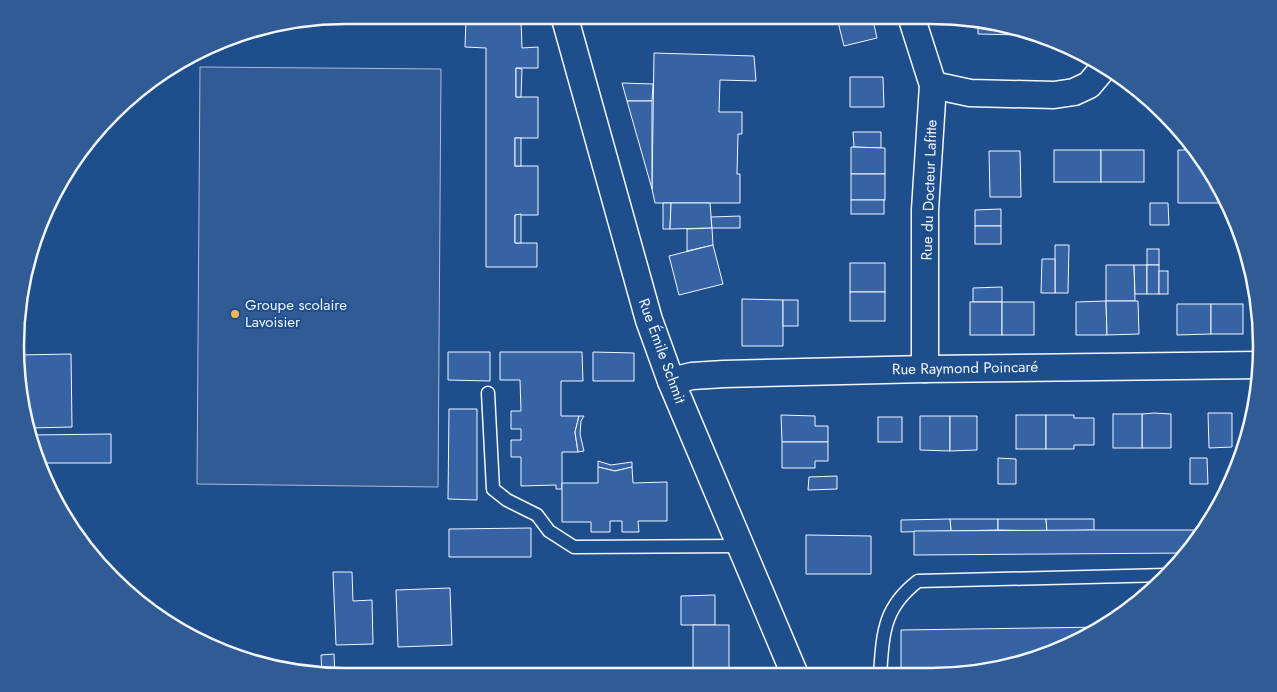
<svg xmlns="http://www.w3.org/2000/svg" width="1277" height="692" viewBox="0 0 1277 692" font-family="Jost,sans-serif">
  <rect width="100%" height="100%" fill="#1f4e8c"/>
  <path fill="#305b95" stroke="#a8bbd7" d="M200 67 441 69 438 487 197 484Z"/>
  <g fill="#3563a3" stroke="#f2f6ff">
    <path d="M847 16H872L877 38 844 46 837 18Z"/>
    <path d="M466 19 521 20 522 48 538 47V68H516V97H538V138H515V166H538V215H515V243H537V267H486V48L465 47Z"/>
    <path d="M978 20 1017 26 1020 28V35L978 34Z"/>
    <path d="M1020 28 1042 37 1020 36Z"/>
    <path d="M654 53 754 56 756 81 720 80 719 112H742V134H738L737 174H740V203H655L652 189Z"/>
    <path d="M516 68 522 69 521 97H516Z"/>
    <path d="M850 77H883L884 107H850Z"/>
    <path d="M622 83 653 84 652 101H627Z"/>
    <path d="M627 101H652V189Z"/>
    <path d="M853 132H881V148L854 147Z"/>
    <rect x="515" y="138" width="6" height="28"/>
    <path d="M851 147 885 148V174H851Z"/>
    <rect x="1054" y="150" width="47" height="32"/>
    <rect x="1101" y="150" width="43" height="32"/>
    <path d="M1178 150H1197L1221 189V203H1178Z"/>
    <path d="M989 151H1020L1021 197H990Z"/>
    <rect x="851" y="174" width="34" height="26"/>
    <rect x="851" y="200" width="33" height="14"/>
    <path d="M663 203H671L670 229H663Z"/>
    <path d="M671 203H710L712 228 670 229Z"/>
    <path d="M1150 203H1168L1169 225H1150Z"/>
    <path d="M1001 209V226H975V210Z"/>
    <path d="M521 214V243H515V215Z"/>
    <path d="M740 216V228H712L711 217Z"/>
    <rect x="975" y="226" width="26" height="18"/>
    <path d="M712 228 713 245 687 251V229Z"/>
    <path d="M713 245 723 284 679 295 669 256Z"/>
    <path d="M1055 245H1069L1068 293H1055Z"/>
    <rect x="1147" y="249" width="12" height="16"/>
    <path d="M1042 259H1055V293H1041Z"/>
    <rect x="850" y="263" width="35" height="29"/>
    <path d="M1106 265H1134L1135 301H1106Z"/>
    <path d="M1134 265H1147V294H1135Z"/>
    <rect x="1147" y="265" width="12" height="29"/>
    <path d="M1250 268H1252L1257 301H1250Z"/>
    <rect x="1159" y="271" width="9" height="23"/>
    <path d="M1002 287V302H973V288Z"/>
    <rect x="850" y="292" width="35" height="29"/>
    <path d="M742 299 783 300V346H742Z"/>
    <rect x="783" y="300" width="15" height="26"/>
    <path d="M1106 301 1107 335H1076V302Z"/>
    <path d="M1106 301H1138L1139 334 1107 335Z"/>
    <rect x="970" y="302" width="32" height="33"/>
    <rect x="1002" y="302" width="32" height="33"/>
    <path d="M1177 304H1211V334L1177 335Z"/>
    <rect x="1211" y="304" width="32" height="30"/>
    <path d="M448 352H490V381L448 380Z"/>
    <path d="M500 352H582L583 381H561V416H579L575 432 578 452H562V489H556V485L521 486V457H511V440H521V429H511V411H521L520 380H500Z"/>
    <path d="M593 352 634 353V381H593Z"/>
    <path d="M71 354 72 427 30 428 18 378V355Z"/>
    <path d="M449 409H477V500L448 499Z"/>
    <path d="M1154 413 1171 414V448H1142V414Z"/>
    <path d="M1208 413H1232V447L1209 448Z"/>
    <rect x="1113" y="414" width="29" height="34"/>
    <path d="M781 415 815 416V426H828V442H782Z"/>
    <rect x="1016" y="415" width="30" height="34"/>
    <path d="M1046 415H1074V418H1094V445H1074V449H1046Z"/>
    <path d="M579 416H584L581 421 580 434 584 451 578 452 575 432Z"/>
    <path d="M920 416H950V451L920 450Z"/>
    <path d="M950 416H977V450L950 451Z"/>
    <rect x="878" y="417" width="24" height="25"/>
    <path d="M111 434V463H38L31 435Z"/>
    <path d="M782 442H828V461H815V468H782Z"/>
    <path d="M998 458 1016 459V484H998Z"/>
    <path d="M1190 458H1207L1208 484H1190Z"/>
    <path d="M598 461 611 465 632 462V467L615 471 598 467Z"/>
    <path d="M598 467 615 471 632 467 633 483 667 482V521H638L639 532H622V521H610V532H591V522H562V483H598Z"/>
    <path d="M837 476V489L808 490 809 477Z"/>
    <path d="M950 519H998V530L951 531Z"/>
    <path d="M950 519 951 531 901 532V520Z"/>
    <path d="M998 519H1046L1047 531 998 530Z"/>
    <path d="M1046 519H1094V530L1047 531Z"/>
    <path d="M531 528V557H449V529Z"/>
    <path d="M1094 530H1204L1188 553 914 555V531Z"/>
    <path d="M806 535 871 536V574H806Z"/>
    <path d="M333 572H352L353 601 372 600 373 644 336 645Z"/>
    <path d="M450 588 452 645 398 647 396 590Z"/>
    <path d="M715 595V625H681V596Z"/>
    <rect x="693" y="625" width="36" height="44"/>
    <path d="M1104 627 1038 659 1003 667 964 668V674H954V668L901 669V630Z"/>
    <path d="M334 654 335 676H322L321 655Z"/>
    <path d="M386 668H413V676H387Z"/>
    <rect x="337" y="670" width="23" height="6"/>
    <rect x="531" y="670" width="17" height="6"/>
  </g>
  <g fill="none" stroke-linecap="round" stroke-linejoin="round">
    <defs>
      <g id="service">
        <path d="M488 393 493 489 507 500 537 515 549 531 574 547 741 546"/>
        <path d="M880 675C883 633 883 608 918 581L1167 575"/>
      </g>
      <g id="minor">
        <path d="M564 15 649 320 671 381 795 675"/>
        <path d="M911 16 933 85 925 210V369"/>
        <path d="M933 85 970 93 1054 95 1074 92 1089 85 1105 66"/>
        <path d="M671 381 692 376 724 374 925 369 1260 365"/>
      </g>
    </defs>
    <use href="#service" stroke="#f2f6ff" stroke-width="15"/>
    <use href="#minor" stroke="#f2f6ff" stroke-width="29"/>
    <use href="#service" stroke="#1f4e8c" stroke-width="12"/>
    <use href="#minor" stroke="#1f4e8c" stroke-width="26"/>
  </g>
  <circle fill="#ffb74d" stroke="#1f4e8c" stroke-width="2" cx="235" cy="314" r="5"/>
  <g text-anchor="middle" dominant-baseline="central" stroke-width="4" stroke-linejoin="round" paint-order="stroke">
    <g font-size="15" fill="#f2f6ff" stroke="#1f4e8c">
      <text transform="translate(929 190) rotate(-88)">Rue du Docteur Lafitte</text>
      <text transform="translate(662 351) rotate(70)">Rue Émile Schmit</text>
      <text transform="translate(965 368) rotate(-1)">Rue Raymond Poincaré</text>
    </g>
    <g font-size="15" fill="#f2f6ff" stroke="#1f4e8c" text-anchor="start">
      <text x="245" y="305">Groupe scolaire<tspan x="245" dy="17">Lavoisier</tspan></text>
    </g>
  </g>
  <path d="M0 0H1277V692H0ZM346 24H931A322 322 0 0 1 1253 346V346A322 322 0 0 1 931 668H346A322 322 0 0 1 24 346V346A322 322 0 0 1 346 24Z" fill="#305b95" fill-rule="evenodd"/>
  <path fill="none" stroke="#f2f6ff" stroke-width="2.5" d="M346 24H931A322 322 0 0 1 1253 346V346A322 322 0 0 1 931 668H346A322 322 0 0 1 24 346V346A322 322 0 0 1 346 24Z"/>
</svg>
